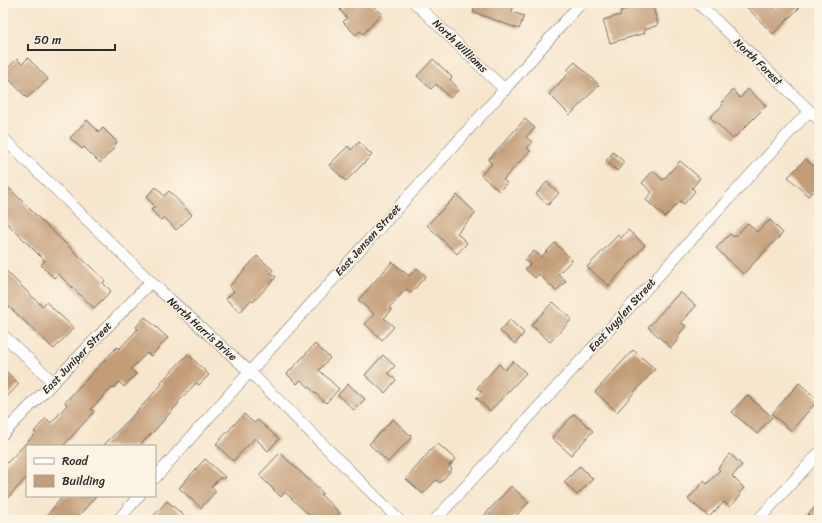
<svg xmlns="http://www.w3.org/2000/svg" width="822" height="523" viewBox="0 0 822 523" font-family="Sriracha,sans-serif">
  <rect width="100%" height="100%" fill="#fcf5e5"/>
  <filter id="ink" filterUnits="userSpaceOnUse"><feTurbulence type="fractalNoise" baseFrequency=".025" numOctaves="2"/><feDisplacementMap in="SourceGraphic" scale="8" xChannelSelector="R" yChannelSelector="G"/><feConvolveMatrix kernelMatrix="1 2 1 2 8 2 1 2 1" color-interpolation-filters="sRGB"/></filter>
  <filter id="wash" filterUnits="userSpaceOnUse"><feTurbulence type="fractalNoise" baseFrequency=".012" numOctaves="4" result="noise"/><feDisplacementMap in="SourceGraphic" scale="16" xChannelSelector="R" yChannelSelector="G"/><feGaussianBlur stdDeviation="0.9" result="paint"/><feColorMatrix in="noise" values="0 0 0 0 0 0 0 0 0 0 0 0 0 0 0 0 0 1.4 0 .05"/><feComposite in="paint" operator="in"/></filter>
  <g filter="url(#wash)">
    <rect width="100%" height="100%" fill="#f7e6cd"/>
    <g id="blocks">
      <g fill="#c39c78">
        <path d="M347 3H371L382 14 363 34 360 31 356 35 343 22 347 18 340 10Z"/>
        <path d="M476 3H509V4H514L512 12 524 16 519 29 473 12Z"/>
        <path d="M646 3H652L658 25 644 30 645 33 610 43 603 20 621 15 620 11Z"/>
        <path d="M743 3H770L775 8 780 3H804L773 34Z"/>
        <path d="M28 58 48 79 27 98 3 73 17 59 22 64Z"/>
        <path d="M433 59 452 77 450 80 459 89 450 98 436 84 431 89 417 76Z"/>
        <path d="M575 62 599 85 570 115 549 94 570 72 567 70Z"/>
        <path d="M748 89 766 106 733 139 710 117 723 105 721 103 733 90 740 98Z"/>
        <path d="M525 119 535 128 526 137 532 142 527 148 530 151 503 180 507 183 499 191 481 175 492 164 488 160Z"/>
        <path d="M87 120 99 132 103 128 117 142 114 146 115 147 100 163 84 147 82 149 70 138Z"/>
        <path d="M359 142 372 155 346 181 329 165 348 146 351 150Z"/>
        <path d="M613 152 624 162 617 171 606 161Z"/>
        <path d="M806 159 813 166 819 159V198L813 192 808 196 788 177Z"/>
        <path d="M680 161 700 178 692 188 695 191 684 204 680 201 665 217 646 200 652 192 642 183 653 171 663 180Z"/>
        <path d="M3 182 50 229 105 280 103 283 111 291 94 308 58 274 54 278 41 265 45 261 3 219Z"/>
        <path d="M547 182 559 193 548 205 536 194Z"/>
        <path d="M156 187 164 196 169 191 192 215 176 230 164 217 161 220 151 210 155 206 146 197Z"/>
        <path d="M457 195 476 213 457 233 467 243 457 254 427 225Z"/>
        <path d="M770 220 783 233 743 274 716 248 730 234 734 237 748 223 757 232Z"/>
        <path d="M628 230 645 245 609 286 587 267 618 235 621 238Z"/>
        <path d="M555 243 572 260 558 274 566 281 556 291 539 274 535 278 525 269 530 264 525 260 534 251 541 257Z"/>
        <path d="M257 256 273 270 271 273 276 277 253 302 251 300 240 312 226 299 234 291 229 287Z"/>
        <path d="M392 262 409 276 417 268 426 276 411 293 406 289 389 308 392 310 384 318 394 327 382 340 365 324 374 314 358 300Z"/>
        <path d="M3 268 42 306 46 302 74 328 54 349 3 301Z"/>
        <path d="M680 292 696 306 681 323 686 326 677 337 679 338 671 348 648 327Z"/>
        <path d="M553 302 572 319 550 342 531 325Z"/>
        <path d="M145 317 168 338 151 356 147 353 131 369 136 374 124 387 119 382 113 389 112 388 91 409 94 412 63 446H27V477L3 503V467L36 433 34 432 46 418 51 423 67 405 65 402 117 347 119 349 138 329 136 327Z"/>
        <path d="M510 320 524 333 515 344 500 331Z"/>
        <path d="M315 344 330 358 319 370 339 389 326 403 301 380 297 384 287 374Z"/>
        <path d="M633 350 655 369 617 412 595 392Z"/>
        <path d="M188 354 209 375 199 385 196 383 178 402 179 403 155 430 139 446H103L143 405 162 384 161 382Z"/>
        <path d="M383 355 395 366 388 373 396 380 385 393 365 375Z"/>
        <path d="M513 361 526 373 490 411 476 398 482 392 477 388 499 364 505 370Z"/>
        <path d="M3 368 19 384 3 401Z"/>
        <path d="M799 383 818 400 791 431 772 414Z"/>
        <path d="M348 384 365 399 354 410 338 395Z"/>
        <path d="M747 395 772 417 757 434 732 412Z"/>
        <path d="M244 414 254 423 258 420 279 439 268 451 255 438 233 461 216 444Z"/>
        <path d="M574 414 593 431 571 455 552 438Z"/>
        <path d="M393 419 412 437 388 462 369 444Z"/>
        <path d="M437 443 455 459 449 466 452 469 440 483 436 480 423 494 406 479Z"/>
        <path d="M280 453 323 493 321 495 340 513 333 520H314L285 492 281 497 259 475Z"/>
        <path d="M730 454 742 465 732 476 744 488 739 493 741 495 730 507 724 502 709 517 688 499 704 481 707 484 720 470 718 468Z"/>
        <path d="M205 459 226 478H220L211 487 216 491 201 508 179 488Z"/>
        <path d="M580 466 593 479 577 495 564 482Z"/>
        <path d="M511 486 529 502 512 520H480Z"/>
        <path d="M63 496H96L75 520H43Z"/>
        <path d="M167 501 189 520H150Z"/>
        <path d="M819 502V520H804Z"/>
      </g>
    </g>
  </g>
  <g filter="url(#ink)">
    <use href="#blocks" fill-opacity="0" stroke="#726c64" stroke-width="1"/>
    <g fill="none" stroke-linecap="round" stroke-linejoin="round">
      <defs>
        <g id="minor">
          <path d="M415 3 505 90"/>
          <path d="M698 3 819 120"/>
          <path d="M3 138 151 282 249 371 399 520"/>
          <path d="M3 335 53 382"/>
          <path d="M3 434 151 282"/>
          <path d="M155 478C296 318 441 163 581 3"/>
          <path d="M118 520 139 496"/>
          <path d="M435 520 809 111"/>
          <path d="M758 520 819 453"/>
        </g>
      </defs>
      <use href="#minor" stroke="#726c64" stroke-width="12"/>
      <use href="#minor" stroke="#fff" stroke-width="11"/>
    </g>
  </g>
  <g text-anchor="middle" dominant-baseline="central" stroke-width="3" stroke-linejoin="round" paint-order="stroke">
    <g font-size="11" fill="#2b2b2b" stroke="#fcf5e5">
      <text transform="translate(460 46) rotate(44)">North Williams</text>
      <text transform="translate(758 62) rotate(44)">North Forest</text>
      <text transform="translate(368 240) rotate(-48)">East Jensen Street</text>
      <text transform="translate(622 315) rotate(-48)">East Ivyglen Street</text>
      <text transform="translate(202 329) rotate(42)">North Harris Drive</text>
      <text transform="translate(77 358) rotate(-46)">East Juniper Street</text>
    </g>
  </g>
  <rect width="822" height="523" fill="none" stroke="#fcf5e5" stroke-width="16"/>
  <rect x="26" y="445" width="130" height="52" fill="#fcf5e5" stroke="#a8a49b"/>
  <rect x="34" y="458" width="20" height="6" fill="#ffffff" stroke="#a8a49b"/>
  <text x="62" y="465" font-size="12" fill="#2b2b2b">Road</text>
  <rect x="34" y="475" width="20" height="12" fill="#c39c78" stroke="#a8a49b"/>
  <text x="62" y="485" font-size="12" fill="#2b2b2b">Building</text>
  <path d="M28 44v6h87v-6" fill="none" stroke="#2b2b2b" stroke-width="2"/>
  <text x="34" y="44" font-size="12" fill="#2b2b2b" stroke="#fcf5e5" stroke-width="3" paint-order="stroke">50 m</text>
</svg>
